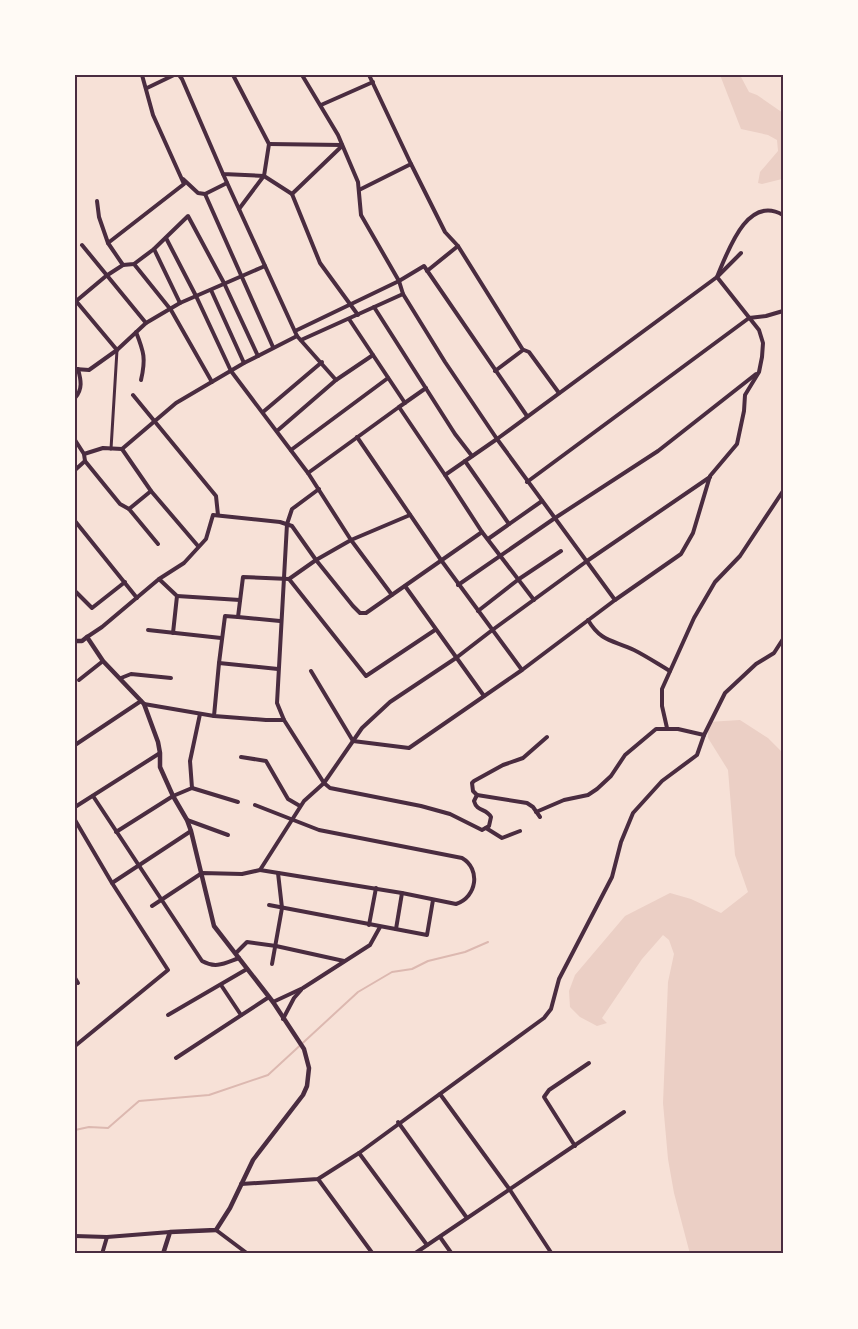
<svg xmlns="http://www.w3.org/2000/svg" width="858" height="1329" viewBox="0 0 858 1329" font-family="'Fira Sans Condensed',sans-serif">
  <rect width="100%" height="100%" fill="#f7e1d7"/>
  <g fill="#ebcfc5">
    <path d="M720 75H740L749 92 757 95 783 113 782 179 762 184 758 183 760 172 778 151 777 140 768 135 741 129Z"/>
    <path d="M740 720 768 738 783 753V1254H690L674 1193 668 1159 663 1103 668 982 674 954 669 940 663 935 642 959 602 1018 607 1023 597 1026 580 1017 570 1007 569 991 575 975 625 916 670 893 691 899 721 913 748 892 735 855 728 770 708 738V722Z"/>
  </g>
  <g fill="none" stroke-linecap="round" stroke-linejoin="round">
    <path stroke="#dcb8b0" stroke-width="2" d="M75 1130 89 1127 108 1128 139 1101 209 1095 268 1075 358 992 392 972 412 969 428 961 465 952 488 942"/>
    <path stroke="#4a2c40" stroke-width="3" d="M111 449 117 350"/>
    <g stroke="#4a2c40" stroke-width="4">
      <path d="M179 75 182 79 223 174 264 176"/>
      <path d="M233 75 269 144 264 176 292 194 320 263 358 315"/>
      <path d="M302 75 338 135 358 182 361 215 399 281 403 294 445 362 497 439 615 600"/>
      <path d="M147 88 174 75"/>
      <path d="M321 105 373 82"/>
      <path d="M269 144 342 145"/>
      <path d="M411 164 445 232 458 246 523 350 495 371"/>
      <path d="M223 174 297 336 336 380"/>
      <path d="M183 179 198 193 205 194 273 347"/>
      <path d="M359 190 411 164 369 75"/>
      <path d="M205 194 227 183"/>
      <path d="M292 194 342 146"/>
      <path d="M97 201 99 217 108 243"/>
      <path d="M239 209 263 177"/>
      <path d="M166 238 196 296 231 371 308 473 351 540 316 560 289 579 243 577 238 617 280 621"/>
      <path d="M82 245 146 323"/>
      <path d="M154 249 180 303"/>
      <path d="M134 264 171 310 212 382"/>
      <path d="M123 265 108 243 184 184 153 115 142 75"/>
      <path d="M427 271 458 246"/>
      <path d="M211 290 244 363"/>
      <path d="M76 301 117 350"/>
      <path d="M75 302 106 276 123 265 134 264 154 249 188 216 224 283 258 356"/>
      <path d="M374 307 455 434 472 456"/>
      <path d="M349 319 405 403"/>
      <path d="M295 331 399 281 424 266 527 416"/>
      <path d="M136 332C144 352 146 359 141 380"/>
      <path d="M301 340 403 294"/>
      <path d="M524 350 529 352 559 393"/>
      <path d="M75 369 89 370 117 350 146 323 180 303 265 266"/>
      <path d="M133 395 216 496 218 515"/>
      <path d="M75 398C83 389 81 380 78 369"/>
      <path d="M399 407 426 388"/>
      <path d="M263 412 322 362"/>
      <path d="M277 431 336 380 373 355"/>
      <path d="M357 437 441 560 522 670"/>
      <path d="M75 440 84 454"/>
      <path d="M122 449 151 491 198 546"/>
      <path d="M291 450 388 378"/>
      <path d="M85 461 120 504 129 509"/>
      <path d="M465 461 509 524"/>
      <path d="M75 470 85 461 84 454 103 448 122 449 176 403 244 363 297 336"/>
      <path d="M308 473 399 407 445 475"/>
      <path d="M527 482 749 318 766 316 783 311"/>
      <path d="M319 489 292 509 287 524 277 703 284 720 324 783 330 788 421 806 450 814 482 830 489 826 491 817C486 808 477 812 474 801L477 795 527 803 533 807 540 817"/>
      <path d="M151 491 129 509 158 544"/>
      <path d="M75 521 137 598"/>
      <path d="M482 532 534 600"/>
      <path d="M488 539 542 501"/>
      <path d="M159 579 177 596 173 633"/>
      <path d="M289 579 366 676 435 630"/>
      <path d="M458 585 555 518 658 451 756 374"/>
      <path d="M405 586 484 696"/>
      <path d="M76 592 92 608 125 582"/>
      <path d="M392 595 351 540 410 515"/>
      <path d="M177 596 240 600"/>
      <path d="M478 611 519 579 561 551"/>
      <path d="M588 620C601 642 613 640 634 650 646 656 658 664 670 671"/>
      <path d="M148 630 221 638"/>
      <path d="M87 637 102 627 159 579 184 563 206 539 213 515 280 522 292 526 316 560 353 606 360 613H366L482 532 445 475 497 439 717 277 741 253"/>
      <path d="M219 663 225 616 238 617"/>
      <path d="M311 671 353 741 409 748 522 670 615 600 681 554 693 533 710 476 737 444 744 411 745 395 759 372 762 357 763 343 759 330 717 277C728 251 747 194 783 215"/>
      <path d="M121 678 131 674 171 678"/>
      <path d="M79 680 103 661"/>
      <path d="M144 704 214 716 266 720H284"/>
      <path d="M214 716 219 663 278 669"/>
      <path d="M667 728 662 706V689L694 618 715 582 740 556 783 491"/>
      <path d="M75 745 141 701"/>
      <path d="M241 757 266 761 288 799 300 806"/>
      <path d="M192 788 238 802"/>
      <path d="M477 795 473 791 472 783 474 781 503 765 523 758 547 737"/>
      <path d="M93 796 202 961C216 969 225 963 239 958"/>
      <path d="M255 805 319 830 462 858C481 869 477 897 456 904L402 893 260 870"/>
      <path d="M75 807 160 753"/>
      <path d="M536 812 564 800 588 795 597 789 611 776 625 755 656 729H678L704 735"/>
      <path d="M75 820 112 883 168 970 75 1046"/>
      <path d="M187 820 228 835"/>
      <path d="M486 828 502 838 520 831"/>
      <path d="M116 832 173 796 192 788 190 761 200 714"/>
      <path d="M112 883 191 831"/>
      <path d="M269 905 427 935 433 900"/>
      <path d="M152 906 202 873 242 874 260 870 304 801 324 783 362 728 390 702 456 658 491 631 587 561 710 477"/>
      <path d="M369 925 376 888"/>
      <path d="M396 929 402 893"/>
      <path d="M236 953 247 942 276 946 344 961"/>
      <path d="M272 964 282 908 278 873"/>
      <path d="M75 978 78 983"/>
      <path d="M221 985 241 1015"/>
      <path d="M273 1002 303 988 370 945 380 927"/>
      <path d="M168 1015 247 969"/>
      <path d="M283 1019 294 998 301 990"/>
      <path d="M176 1058 269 997"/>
      <path d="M440 1094 510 1190 552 1254"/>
      <path d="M398 1122 467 1218"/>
      <path d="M575 1146 544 1097 549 1090 589 1063"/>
      <path d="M359 1153 427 1245"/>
      <path d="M318 1179 373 1254"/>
      <path d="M241 1184 318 1179 359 1153 544 1018 551 1009 559 979 612 877 621 842 633 813 662 781 697 755 704 735 725 693 756 664 774 653 783 639"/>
      <path d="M216 1230 248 1254"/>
      <path d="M75 1236 107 1237 170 1232"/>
      <path d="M440 1237 452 1254"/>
      <path d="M102 1254 107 1237"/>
      <path d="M414 1254 624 1112"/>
    </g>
    <path stroke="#4a2c40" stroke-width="4.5" d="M75 641H82L87 637 103 661 144 704 158 742 160 753V767L173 796 187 820 191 831 214 926 273 1002 304 1049 309 1068 307 1086 303 1095 253 1160 230 1208 216 1230 170 1232 163 1254"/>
  </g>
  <rect width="858" height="1329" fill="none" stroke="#fffaf5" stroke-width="153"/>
  <rect x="76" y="76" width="706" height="1176" fill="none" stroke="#4a2c40" stroke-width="2"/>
</svg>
